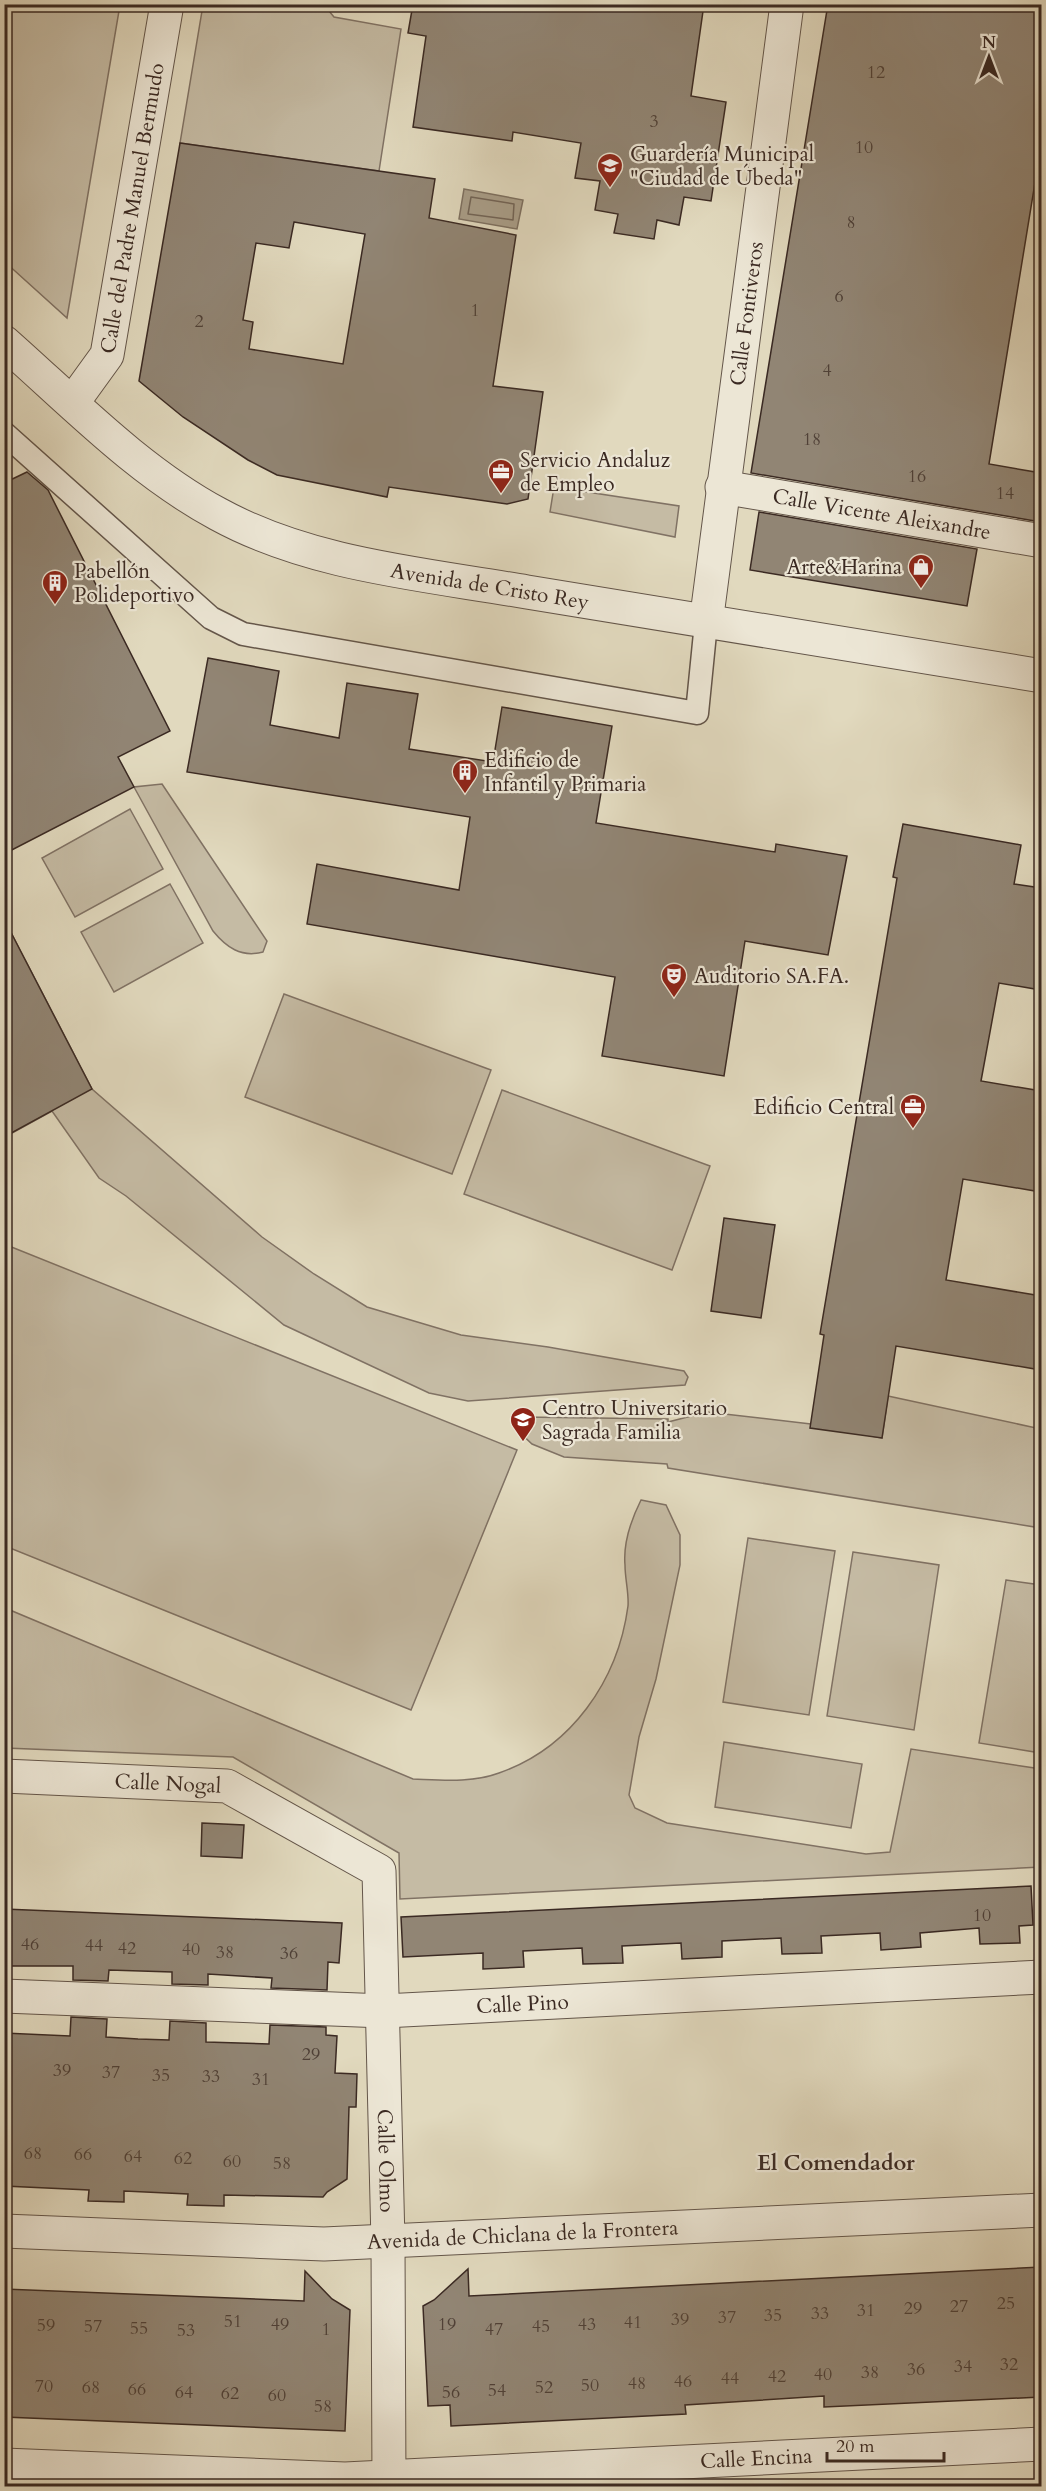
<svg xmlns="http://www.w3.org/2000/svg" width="1046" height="2491" viewBox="0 0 1046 2491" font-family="Cardo,serif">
  <rect width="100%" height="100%" fill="#e1d9be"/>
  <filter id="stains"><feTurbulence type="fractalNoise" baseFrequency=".00333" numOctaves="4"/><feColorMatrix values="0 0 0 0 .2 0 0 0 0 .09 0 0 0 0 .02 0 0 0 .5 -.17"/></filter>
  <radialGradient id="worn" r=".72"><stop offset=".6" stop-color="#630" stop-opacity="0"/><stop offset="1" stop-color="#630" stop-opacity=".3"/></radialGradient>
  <g fill="#c5bba4" stroke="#807264" stroke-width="1.5">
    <path d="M5 4 120 5 67 318 5 262Z"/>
    <path d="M203 5H324L334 17 401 29 379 171 180 143Z"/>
    <path d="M554 487 679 506 675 537 550 512Z"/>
    <path d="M162 784 267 941 263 952C241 958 226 947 213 931L134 787Z"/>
    <path d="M130 809 163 869 75 917 42 858Z"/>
    <path d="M170 884 203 943 114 992 81 932Z"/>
    <path d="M4 919 92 1089 262 1237 314 1274 367 1307 461 1335 548 1347 684 1371 688 1377 685 1385 468 1401 429 1393 284 1325 126 1196 99 1178 52 1111 5 1137Z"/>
    <path d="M284 994 491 1070 452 1174 245 1097Z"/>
    <path d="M502 1090 710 1166 672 1270 464 1194Z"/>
    <path d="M4 1244 517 1450 411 1710 5 1546Z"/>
    <path d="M888 1396 1041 1429V1528L668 1468 667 1464 564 1457 532 1444 515 1428 522 1417 668 1419V1422L707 1412 811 1424 882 1438Z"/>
    <path d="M641 1500 666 1505 680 1535V1565L656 1679 639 1737 629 1795 635 1808 667 1823 866 1854 890 1852 911 1749 1041 1769V1867L400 1899 399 1853 233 1757 5 1748V1608L413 1779C441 1780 472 1783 499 1773 571 1748 618 1681 628 1606 629 1593 625 1579 625 1565 623 1542 631 1520 641 1500Z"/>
    <path d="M748 1538 835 1551 809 1715 723 1702Z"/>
    <path d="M853 1552 939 1565 914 1730 827 1716Z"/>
    <path d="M1006 1580 1041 1585V1753L979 1743Z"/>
    <path d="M724 1742 862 1764 851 1828 715 1807Z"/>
  </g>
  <path fill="#a99e89" stroke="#7d7060" stroke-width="1.5" d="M464 189 523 200 517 229 459 219Z"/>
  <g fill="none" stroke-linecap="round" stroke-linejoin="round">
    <path stroke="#726456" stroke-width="1.5" d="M471 197 514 204 513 220 468 214Z"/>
  </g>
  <g fill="#918574" stroke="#3b2a23" stroke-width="1.5" fill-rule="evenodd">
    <path d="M413 4H704L691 96 726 102 711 201 684 197 679 225 657 220 654 239 614 233 618 214 595 210 600 181 575 178 581 143 513 132 512 141 413 127 426 36 408 33Z"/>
    <path d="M828 4H1041V146L989 464 1041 473V522L751 473Z"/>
    <path d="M180 143 435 179 429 218 516 235 493 386 543 392 528 499 507 504 389 487 387 497 277 475 248 460 183 417 139 381ZM294 222 365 234 343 364 249 349 253 322 243 320 256 243 289 248Z"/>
    <path d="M27 472 48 490 170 731 118 757 134 787 4 854V483Z"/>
    <path d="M759 512 977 549 967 606 750 570Z"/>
    <path d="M208 658 279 671 270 725 339 738 347 683 418 694 409 749 493 762 502 707 612 726 596 823 775 852 776 844 847 856 828 955 745 941 724 1076 602 1056 615 977 307 924 317 864 459 890 470 817 187 772Z"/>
    <path d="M903 824 1021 845 1014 884 1041 888V990L999 983 981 1081 1041 1091V1192L963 1179 946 1280 1041 1296V1370L896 1346 882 1438 810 1428 824 1335 820 1334 897 878 893 877Z"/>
    <path d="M4 919 92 1089 4 1137Z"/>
    <path d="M724 1218 775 1225 761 1318 711 1311Z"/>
    <path d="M202 1823 244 1825 242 1858 201 1856Z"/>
    <path d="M1031 1886 1033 1925 1019 1926 1020 1943 980 1944 979 1928 920 1933 921 1947 881 1950 880 1933 821 1936 822 1953 782 1954 781 1938 722 1941V1957L682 1959 681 1943 622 1946 623 1963 583 1964 582 1948 523 1951 524 1967 483 1969V1953L403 1957 401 1917Z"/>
    <path d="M4 1909 342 1923 339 1963 328 1962 327 1990 271 1988 272 1978 208 1974V1985L172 1984V1972L109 1970 108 1981 73 1980V1966H4Z"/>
    <path d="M71 2017 107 2019 106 2037 138 2039 169 2040 170 2021 206 2023V2042L269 2044 270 2025 326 2027V2035L337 2036 335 2073 357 2074 356 2107H349L347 2179 327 2192 323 2197 224 2195V2206L187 2205 188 2194 124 2191V2202L88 2201 89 2190 4 2186V2033L70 2036Z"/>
    <path d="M1041 2267V2397L824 2407V2396L685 2405 686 2414 451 2426 450 2405 428 2406 423 2306 434 2300 468 2269 469 2296Z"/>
    <path d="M305 2271 332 2299 350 2310 345 2431 4 2417V2289L304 2301Z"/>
  </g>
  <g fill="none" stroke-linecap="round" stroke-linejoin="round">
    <defs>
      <path id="service" d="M4 433 211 618 243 634 697 713 706 623"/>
      <g id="minor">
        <path id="s1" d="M73 402 107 355 167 4"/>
        <path id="s2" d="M722 487 1042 541"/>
        <path id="s3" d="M706 623 787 4"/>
        <path id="s4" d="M4 1776 227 1786 379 1871 388 2242 389 2486"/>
        <path id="s5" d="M4 1996 384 2011 1042 1977"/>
        <path id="s6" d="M4 2231 324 2244 1042 2210"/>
        <path id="s7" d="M4 2465 345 2479 1042 2444"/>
      </g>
      <g id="tertiary">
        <path id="s8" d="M4 342C72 402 138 471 218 514 311 565 423 574 527 592 698 621 870 648 1042 676"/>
      </g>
    </defs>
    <use href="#service" stroke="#64564a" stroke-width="25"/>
    <use href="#minor" stroke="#64564a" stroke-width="35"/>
    <use href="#tertiary" stroke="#64564a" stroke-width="35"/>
    <use href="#service" stroke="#ece6d5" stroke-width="22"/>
    <use href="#minor" stroke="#ece6d5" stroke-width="33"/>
    <use href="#tertiary" stroke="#ece6d5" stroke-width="33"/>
  </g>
  <defs>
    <symbol id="school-pin" viewBox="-11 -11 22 30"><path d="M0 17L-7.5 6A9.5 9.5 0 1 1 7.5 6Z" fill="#8f2418" stroke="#ece6d5"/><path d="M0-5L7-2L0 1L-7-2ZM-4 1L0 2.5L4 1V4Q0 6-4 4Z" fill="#fff"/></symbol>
    <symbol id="office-pin" viewBox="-11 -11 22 30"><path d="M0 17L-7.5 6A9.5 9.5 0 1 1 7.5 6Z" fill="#8f2418" stroke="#ece6d5"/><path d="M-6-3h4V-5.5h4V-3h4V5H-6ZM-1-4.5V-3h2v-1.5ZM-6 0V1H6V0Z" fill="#fff"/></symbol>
    <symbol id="shop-pin" viewBox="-11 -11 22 30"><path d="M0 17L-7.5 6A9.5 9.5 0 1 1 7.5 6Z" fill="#8f2418" stroke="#ece6d5"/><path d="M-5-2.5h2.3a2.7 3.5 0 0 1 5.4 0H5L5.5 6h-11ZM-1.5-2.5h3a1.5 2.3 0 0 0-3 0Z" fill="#fff"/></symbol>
    <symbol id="building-pin" viewBox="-11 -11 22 30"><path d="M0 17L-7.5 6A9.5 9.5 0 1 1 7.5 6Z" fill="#8f2418" stroke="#ece6d5"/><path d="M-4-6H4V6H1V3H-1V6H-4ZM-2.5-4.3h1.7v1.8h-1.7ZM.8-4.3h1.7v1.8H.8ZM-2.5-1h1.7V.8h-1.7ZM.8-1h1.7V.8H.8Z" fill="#fff"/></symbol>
    <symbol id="theatre-pin" viewBox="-11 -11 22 30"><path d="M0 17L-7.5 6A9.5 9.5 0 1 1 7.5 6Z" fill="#8f2418" stroke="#ece6d5"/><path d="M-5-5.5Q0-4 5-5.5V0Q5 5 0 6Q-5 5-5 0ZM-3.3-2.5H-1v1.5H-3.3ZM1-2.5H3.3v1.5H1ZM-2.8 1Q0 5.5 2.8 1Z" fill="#fff"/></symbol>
    <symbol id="university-pin" viewBox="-11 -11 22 30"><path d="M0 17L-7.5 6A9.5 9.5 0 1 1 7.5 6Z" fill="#8f2418" stroke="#ece6d5"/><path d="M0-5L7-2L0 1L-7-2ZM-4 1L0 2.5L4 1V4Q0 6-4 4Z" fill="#fff"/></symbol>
  </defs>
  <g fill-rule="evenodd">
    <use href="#school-pin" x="595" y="151" width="30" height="40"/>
    <use href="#office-pin" x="486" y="457" width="30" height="40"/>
    <use href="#shop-pin" x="906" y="552" width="30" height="40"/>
    <use href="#building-pin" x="40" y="568" width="30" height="40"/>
    <use href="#building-pin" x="450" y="757" width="30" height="40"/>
    <use href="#theatre-pin" x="659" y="961" width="30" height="40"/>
    <use href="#office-pin" x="898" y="1092" width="30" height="40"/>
    <use href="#university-pin" x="508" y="1405" width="30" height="40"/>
  </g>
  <g text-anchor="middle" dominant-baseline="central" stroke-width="4.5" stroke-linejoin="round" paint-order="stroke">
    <g font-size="18" fill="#504137">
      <text x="876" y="72">12</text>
      <text x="654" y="121">3</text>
      <text x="864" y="147">10</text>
      <text x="851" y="222">8</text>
      <text x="839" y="296">6</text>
      <text x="475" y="310">1</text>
      <text x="199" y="321">2</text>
      <text x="827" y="370">4</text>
      <text x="812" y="439">18</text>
      <text x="917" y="476">16</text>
      <text x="1005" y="493">14</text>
      <text x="982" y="1915">10</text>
      <text x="30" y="1944">46</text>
      <text x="94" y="1945">44</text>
      <text x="127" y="1948">42</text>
      <text x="191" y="1949">40</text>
      <text x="225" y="1952">38</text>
      <text x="289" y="1953">36</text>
      <text x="311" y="2054">29</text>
      <text x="62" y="2070">39</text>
      <text x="111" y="2072">37</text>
      <text x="161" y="2075">35</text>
      <text x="211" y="2076">33</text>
      <text x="261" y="2079">31</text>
      <text x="33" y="2153">68</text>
      <text x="83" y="2154">66</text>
      <text x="133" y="2156">64</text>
      <text x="183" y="2158">62</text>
      <text x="232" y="2161">60</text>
      <text x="282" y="2163">58</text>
      <text x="1006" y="2303">25</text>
      <text x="959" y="2306">27</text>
      <text x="913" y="2308">29</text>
      <text x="866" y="2310">31</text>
      <text x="820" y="2313">33</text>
      <text x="773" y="2315">35</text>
      <text x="727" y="2317">37</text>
      <text x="680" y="2319">39</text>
      <text x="233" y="2321">51</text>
      <text x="633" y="2322">41</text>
      <text x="280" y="2324">49</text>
      <text x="447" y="2324">19</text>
      <text x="587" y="2324">43</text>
      <text x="46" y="2325">59</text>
      <text x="93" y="2326">57</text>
      <text x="541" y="2326">45</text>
      <text x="139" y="2328">55</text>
      <text x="326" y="2329">1</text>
      <text x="494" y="2329">47</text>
      <text x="186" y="2330">53</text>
      <text x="1009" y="2364">32</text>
      <text x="963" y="2366">34</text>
      <text x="916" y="2369">36</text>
      <text x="870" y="2372">38</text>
      <text x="823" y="2374">40</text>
      <text x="777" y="2376">42</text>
      <text x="730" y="2378">44</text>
      <text x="683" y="2381">46</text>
      <text x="637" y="2383">48</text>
      <text x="590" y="2385">50</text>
      <text x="44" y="2386">70</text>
      <text x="91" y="2387">68</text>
      <text x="544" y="2387">52</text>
      <text x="137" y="2389">66</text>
      <text x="497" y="2390">54</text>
      <text x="184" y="2392">64</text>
      <text x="451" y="2392">56</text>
      <text x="230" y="2393">62</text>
      <text x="277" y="2395">60</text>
      <text x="323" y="2406">58</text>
    </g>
    <g font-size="21" fill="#3b2a23" stroke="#ece6d5" text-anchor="start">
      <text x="630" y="154">Guardería Municipal<tspan x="630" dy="24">"Ciudad de Úbeda"</tspan></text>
      <text x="520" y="460">Servicio Andaluz<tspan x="520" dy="24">de Empleo</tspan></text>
      <text x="902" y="567" text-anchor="end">Arte&amp;Harina</text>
      <text x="74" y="571">Pabellón<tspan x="74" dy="24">Polideportivo</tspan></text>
      <text x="484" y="760">Edificio de<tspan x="484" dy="24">Infantil y Primaria</tspan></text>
      <text x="694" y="976">Auditorio SA.FA.</text>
      <text x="894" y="1107" text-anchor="end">Edificio Central</text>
      <text x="542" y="1408">Centro Universitario<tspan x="542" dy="24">Sagrada Familia</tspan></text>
    </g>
    <g font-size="21" fill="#3b2a23" stroke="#ece6d5">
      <text stroke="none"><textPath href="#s1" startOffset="207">Calle del Padre Manuel Bermudo</textPath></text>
      <text stroke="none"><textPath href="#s3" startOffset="312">Calle Fontiveros</textPath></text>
      <text stroke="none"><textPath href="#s2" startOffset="162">Calle Vicente Aleixandre</textPath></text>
      <text stroke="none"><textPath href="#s8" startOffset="558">Avenida de Cristo Rey</textPath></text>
      <text stroke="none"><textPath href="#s4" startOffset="164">Calle Nogal</textPath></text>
      <text stroke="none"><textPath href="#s5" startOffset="519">Calle Pino</textPath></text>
      <text stroke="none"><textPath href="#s4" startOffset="687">Calle Olmo</textPath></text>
      <text stroke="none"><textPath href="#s6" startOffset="519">Avenida de Chiclana de la Frontera</textPath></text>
      <text stroke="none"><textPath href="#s7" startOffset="753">Calle Encina</textPath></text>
    </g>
    <g font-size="22" font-weight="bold" fill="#3b2a23" stroke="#ece6d5">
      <text x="836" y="2163">El Comendador</text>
    </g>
  </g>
  <rect width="1046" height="2491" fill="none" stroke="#e1d9be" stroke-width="24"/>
  <rect x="6" y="6" width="1034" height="2479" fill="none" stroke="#3b2a23" stroke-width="3"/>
  <rect x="12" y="12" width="1022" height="2467" fill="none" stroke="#3b2a23" stroke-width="1.5"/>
  <g transform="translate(989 57)" stroke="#ece6d5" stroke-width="4.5" paint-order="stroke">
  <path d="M0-4.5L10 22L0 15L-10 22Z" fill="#3b2a23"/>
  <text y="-9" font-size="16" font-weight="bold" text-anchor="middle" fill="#3b2a23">N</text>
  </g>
  <path d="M827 2452v9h117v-9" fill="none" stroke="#3b2a23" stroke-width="3"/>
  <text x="836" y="2452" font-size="18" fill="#3b2a23" stroke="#ece6d5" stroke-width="4.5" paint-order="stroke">20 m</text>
  <rect width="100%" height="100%" filter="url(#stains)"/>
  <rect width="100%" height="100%" fill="url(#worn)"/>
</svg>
